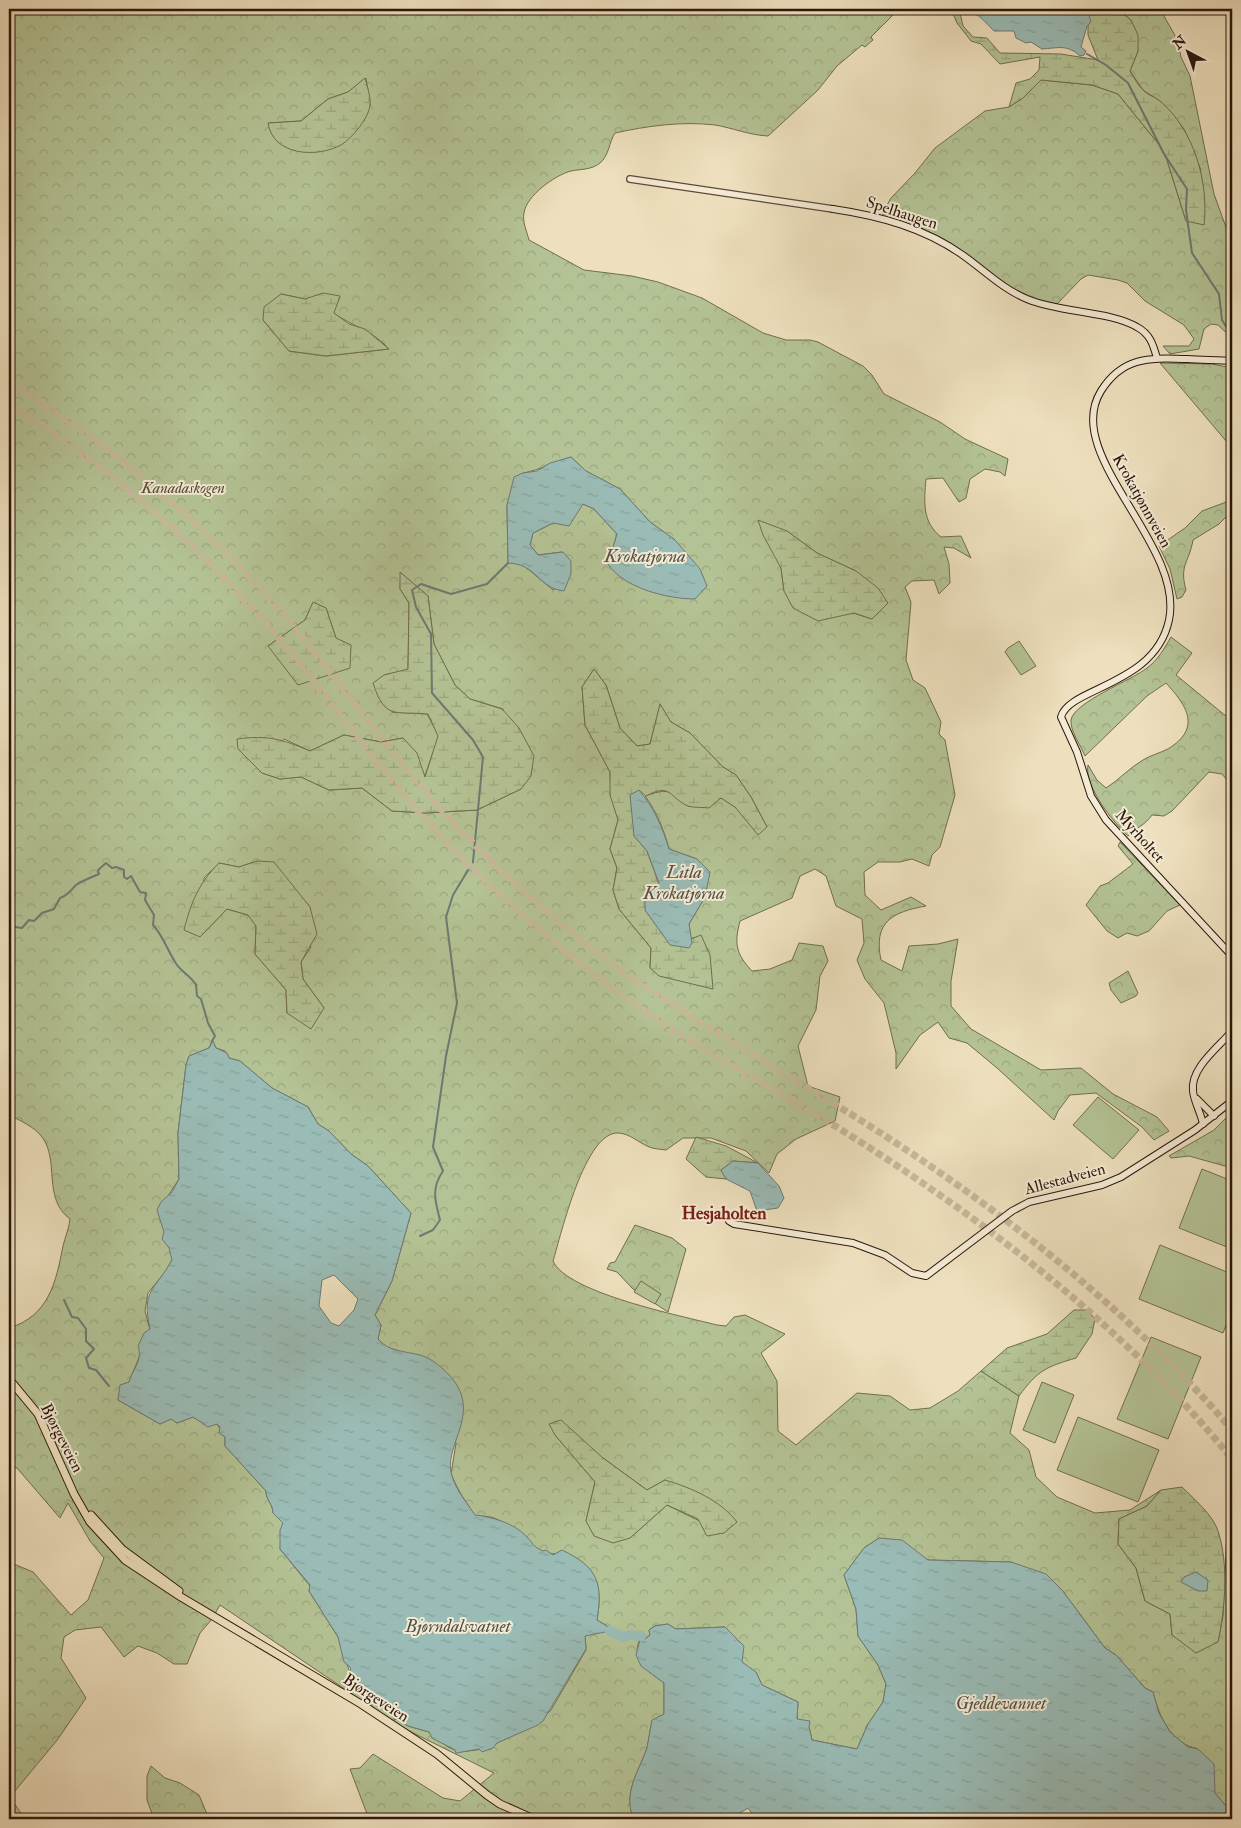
<svg xmlns="http://www.w3.org/2000/svg" width="1241" height="1828" viewBox="0 0 1241 1828" font-family="'IM FELL Double Pica',serif">
  <defs>
    <pattern id="forest-crowns" width="20" height="18" patternUnits="userSpaceOnUse" patternTransform="scale(1.25)"><rect width="20" height="18" fill="#b4c395"/><path d="M2 6a3 3 0 1 1 6 0M12 15a3 3 0 1 1 6 0" fill="none" stroke="#9ba77f"/></pattern>
    <pattern id="wetland-marsh" width="20" height="14" patternUnits="userSpaceOnUse" patternTransform="scale(1.25)"><rect width="20" height="14" fill="#b4c395"/><path d="M1 5h8M5 5V1M11 12h8M15 12V8" fill="none" stroke="#9ba77f"/></pattern>
    <pattern id="water-ripples" width="26" height="14" patternUnits="userSpaceOnUse" patternTransform="scale(1.25)"><rect width="26" height="14" fill="#9abcb6"/><path d="M2 4q2-2 4 0t4 0M15 11q2-2 4 0t4 0" fill="none" stroke="#85a19b"/></pattern>
  </defs>
  <rect width="100%" height="100%" fill="#eee0be"/>
  <filter id="stains"><feTurbulence type="fractalNoise" baseFrequency=".004" numOctaves="4"/><feColorMatrix values="0 0 0 0 .2 0 0 0 0 .09 0 0 0 0 .02 0 0 0 .5 -.17"/></filter>
  <radialGradient id="worn" r=".72"><stop offset=".6" stop-color="#630" stop-opacity="0"/><stop offset="1" stop-color="#630" stop-opacity=".3"/></radialGradient>
  <g fill="url(#forest-crowns)" stroke="#706d50" fill-rule="evenodd">
    <path d="M9 9H899L871 37 873 40 865 47 862 45 837 66 818 90 768 136C749 135 733 128 715 125 682 121 647 126 615 133 609 142 609 156 600 163 592 170 580 169 571 171 555 175 526 196 524 213 522 221 527 232 529 240L584 270 632 276 658 282 702 298 763 333 786 340H810L818 342 863 366 872 375 884 394 940 422 965 439 1008 459 1005 476 1000 472 985 469 970 479 966 498 959 502 943 478 926 479C924 502 922 522 941 537L961 536 971 558 954 548 944 547 949 564 950 583 939 594 934 580 912 581 905 587 911 602 906 660 913 680 925 688 941 722 939 734 945 740 955 795 940 847 932 855 929 866 912 859 900 862H878L864 872 865 895 881 910 911 897 926 906C892 912 873 922 881 960L902 971 909 946 938 944 958 939 951 981V1006L971 1029 1041 1070 1081 1068 1113 1094 1157 1117 1169 1131 1154 1140 1142 1127 1096 1093 1070 1095 1058 1111 1054 1120 997 1068 967 1043 949 1038 938 1022 920 1035 896 1069V1053L884 1003 865 979 857 960 864 943 862 919 836 906 826 876 815 869 800 876 792 898 740 921C734 944 736 954 752 971L770 969 792 960 799 943 823 946 828 961 820 976 816 1010 798 1046 808 1086 840 1097 835 1121 796 1139 777 1154 769 1173 746 1151 711 1138H683L666 1150C660 1149 652 1149 647 1146 638 1142 630 1134 619 1133 585 1130 561 1235 553 1261 567 1293 682 1316 717 1325L726 1326 734 1317 745 1315 785 1334 761 1353 777 1381 778 1431 796 1445 857 1393 890 1396 910 1410 930 1408 958 1391 981 1371 1019 1396 1010 1433 1029 1450 1036 1477 1057 1497 1095 1513 1130 1510 1161 1490 1147 1506 1119 1519 1118 1544 1136 1568 1145 1601 1170 1614 1172 1635 1184 1642 1218 1641 1223 1616 1227 1530 1232 1543V1813L1215 1793 1198 1749C1170 1743 1159 1716 1153 1692L1145 1688 1116 1655 1105 1648 1062 1590 1011 1562 928 1560 879 1538 864 1548 844 1575 856 1609 858 1636 878 1665 886 1684 883 1702 868 1724 857 1749 812 1740 809 1727 797 1719 798 1702 762 1685 756 1672 742 1663 725 1627 676 1629 668 1624 655 1626 649 1630 650 1635 645 1639 641 1637C629 1660 647 1670 664 1683V1714L652 1721C650 1729 649 1739 647 1748 639 1771 622 1794 634 1819H369L350 1769 360 1768 373 1754 443 1798 460 1801 494 1773 401 1727 220 1605 212 1619 200 1633 187 1664H174L157 1653 138 1646 124 1657 101 1627 75 1630 64 1637 61 1658 86 1698 58 1739 10 1797 25 1819H9V1562L33 1572 71 1615 88 1600 104 1558 90 1541 68 1503 60 1518 17 1468 9 1466V1328C49 1316 56 1282 63 1246 65 1237 69 1229 70 1219 42 1198 60 1161 42 1137 35 1127 19 1120 9 1115ZM366 78 370 105 364 121 269 123 301 121 328 99 348 92ZM281 294 305 299 340 297 333 313C353 326 373 331 389 349L326 356 289 351 263 320ZM571 457 586 471 620 489 650 522 675 540 608 564 617 534 594 509 583 504 553 523 533 533 530 545 538 555 562 552 553 590 522 564 508 562 507 505 523 473C540 470 554 462 571 457ZM787 531 817 553 856 571 872 619 784 591 781 568ZM401 573 428 596 434 644 455 685 470 699 503 709 521 789 477 810 425 813 392 811 362 788 329 790 301 777 280 779 262 773 284 739 310 751 344 735 381 742 403 738 424 778 439 736 427 714 392 712 384 675 408 670 409 603 400 589ZM313 603 326 608 336 638 268 646 305 620ZM594 669 606 685 620 728 637 746 650 744 660 705 671 722 690 733 723 767 736 775 751 797 767 827 721 798 688 806C669 790 668 788 645 796 657 812 664 830 669 849L697 859 705 897 689 924 691 939 695 938 650 967 651 948 619 909 613 890 617 868 610 849 618 820 611 795 610 772 585 725 582 687ZM257 861 311 947 301 962 303 979 324 1008 287 1013 286 990 255 954 256 925 248 915 227 909 200 937 204 878 219 863 239 867ZM212 1041 216 1048 225 1051 229 1058 240 1061 272 1088 308 1107 318 1124 329 1131 351 1154 368 1166 411 1213 392 1281 375 1315 381 1325 378 1339 384 1346 402 1352 456 1443 451 1474 459 1491 475 1516C481 1516 489 1516 494 1518 520 1527 530 1562 564 1552 597 1567 603 1585 597 1620L607 1626 585 1635 586 1650 551 1710 545 1716 543 1721 497 1743 492 1748 460 1752 448 1747 429 1732 408 1726 393 1717 394 1715 383 1708 350 1673 338 1637 309 1591 310 1586 280 1549 283 1523 273 1513C273 1504 266 1500 266 1491L225 1446V1437L217 1424 200 1421 193 1417 177 1423 171 1419 160 1424 118 1400 121 1385 129 1382 150 1330 145 1311 148 1293 165 1272 172 1260 173 1239 168 1196 179 1179 178 1133 186 1065 189 1056 209 1048ZM555 1435 603 1458 647 1490 665 1480 724 1533 667 1505 630 1538 586 1521 595 1482Z"/>
    <path d="M1117 9H1160L1177 39 1181 57 1190 76 1214 194 1227 230 1232 239V338L1218 325 1211 324 1204 329 1199 349 1170 354 1163 346H1189L1194 339 1184 325 1145 301 1127 283 1118 280 1088 275 1081 279 1057 304 1022 296 945 240 903 219 882 214 891 198 915 173 935 148 985 111 1009 107 1023 98 1041 80 1092 85 1118 94 1161 147 1167 160 1186 221 1201 170 1184 129 1160 101 1143 90 1130 71 1138 51 1131 20Z"/>
    <path d="M1160 363 1212 364 1232 368V448Z"/>
    <path d="M1232 497V511L1219 524 1193 540C1189 563 1179 565 1186 590L1182 597 1177 599 1170 569 1159 546 1185 528 1202 511 1229 501Z"/>
    <path d="M1171 637 1192 653 1176 675 1232 721V786L1222 774 1209 772 1172 811 1164 816 1152 815C1145 825 1136 828 1128 836 1113 822 1084 786 1088 765L1097 780 1106 788C1119 780 1129 768 1143 760 1151 755 1160 753 1168 749 1202 728 1187 706 1166 683L1147 696 1085 756C1081 746 1070 731 1071 720 1074 702 1132 680 1147 668 1158 660 1164 649 1171 637Z"/>
    <path d="M1120 842 1180 905 1167 911 1149 931 1137 936 1127 933 1118 938 1107 931 1086 905 1100 886 1108 883 1133 864 1118 846Z"/>
    <path d="M1128 971 1138 993 1136 996 1121 1003 1111 990 1109 983Z"/>
    <path d="M1232 1112V1168L1189 1156 1171 1158 1169 1156 1214 1130Z"/>
    <path d="M635 1225 672 1238 686 1249 668 1312 633 1289 617 1272 607 1269 610 1263 615 1262Z"/>
    <path d="M151 1766 165 1778 180 1783 199 1795 209 1819H154L147 1800V1776Z"/>
  </g>
  <g fill="url(#wetland-marsh)" stroke="#706d50">
    <path d="M951 9H959L963 26 973 37 987 38 1000 53 1061 54 1098 60 1088 35V14L1083 9H1117L1131 20 1138 35V51L1130 71C1134 77 1138 86 1144 91 1148 95 1155 97 1160 101 1194 130 1209 182 1204 225L1186 221 1167 160 1161 147 1118 94 1092 85 1041 80 1023 98 1009 107 1016 83 1030 79 1039 70 1040 57 1000 64 981 44 971 41 957 23Z"/>
    <path d="M365 78C367 86 371 97 370 105 369 118 352 138 341 145 317 158 273 156 268 123L301 121 328 99 348 92Z"/>
    <path d="M323 293 340 296 334 313 349 324 365 329 389 349 326 356 289 351 263 320 264 307 281 294 305 299Z"/>
    <path d="M758 520 787 531 817 553 856 571 878 588 888 603 872 619 854 613 818 621 793 608 784 591 781 568 763 535Z"/>
    <path d="M400 572 428 596 434 644 455 685 470 699 502 709 519 728 534 756 531 776 521 789 477 810 425 813 392 811 362 788 329 790 301 777 280 779 262 773 238 749 237 739C268 735 282 739 310 751L344 735 381 742 403 738 417 753 425 777 438 736 428 714C394 711 385 720 373 683L384 675 408 669 409 603 400 589Z"/>
    <path d="M313 602 326 608 336 638 351 645 350 668 298 685 268 646 305 620Z"/>
    <path d="M594 669 606 685 620 728 637 746 650 744 660 704 671 722 690 733 723 767 736 775 751 797 767 827 758 835 735 807 721 798 709 808C703 807 694 808 688 806 669 798 672 782 646 796L639 790 634 836 647 851 659 884 645 910 671 945 692 943 691 939 701 935 710 955 713 989 659 976 650 968 651 948 619 909 613 890 617 868 610 849 618 820 610 795V772L585 725 582 687Z"/>
    <path d="M257 861 274 862 310 907 317 934 301 962 303 979 324 1008 311 1029 287 1013 286 990 255 954 256 926 248 915 227 909 200 937 184 930C191 902 199 883 219 863L239 867Z"/>
    <path d="M696 1137 726 1146 758 1163 733 1161 721 1170 726 1179 706 1177 686 1159Z"/>
    <path d="M1074 1310H1087L1095 1319 1092 1334 1076 1358C1046 1367 1038 1370 1019 1396L981 1371 1007 1348 1047 1334Z"/>
    <path d="M561 1420 603 1458 647 1490 665 1480C692 1488 720 1500 737 1522L724 1533 707 1536 698 1519 667 1505 630 1538 613 1543 594 1536 586 1521 595 1482 555 1435 549 1424Z"/>
    <path d="M1182 1487C1194 1499 1213 1515 1218 1531 1229 1564 1225 1609 1218 1642L1196 1653 1172 1635 1170 1614 1145 1601 1136 1568 1118 1544 1119 1519 1147 1506 1161 1490Z"/>
  </g>
  <g fill="#b4c395" stroke="#706d50">
    <path d="M1019 641 1036 666 1021 675 1005 652 1008 648Z"/>
    <path d="M1098 1097 1139 1130 1113 1159 1073 1125Z"/>
    <path d="M1202 1169 1232 1181V1249L1179 1228Z"/>
    <path d="M1160 1245 1232 1274V1310L1223 1333 1139 1299Z"/>
    <path d="M641 1281 661 1294 655 1304 634 1292Z"/>
    <path d="M1151 1337 1201 1357 1168 1439 1117 1419Z"/>
    <path d="M1042 1382 1074 1395 1055 1443 1023 1430Z"/>
    <path d="M1078 1417 1159 1450 1138 1502 1057 1470Z"/>
  </g>
  <g fill="url(#water-ripples)" stroke="#6e7a72" fill-rule="evenodd">
    <path d="M959 9H1087L1091 22 1087 26 1081 47 1086 51 1084 55 1080 56C1067 44 1058 48 1042 49L1031 42 1026 43 1016 38 1014 31H994C983 20 976 9 960 12Z"/>
    <path d="M571 457 586 471 620 489 650 522 675 540 700 569 707 586 695 599C668 599 623 588 608 564L617 534 594 509 583 504 569 526 553 523 533 533 530 545 538 555 563 552 571 561V574L564 591C538 588 537 564 508 563L507 505 514 477 523 473 537 471 550 463Z"/>
    <path d="M639 790C654 808 662 826 669 849L697 859 710 872 705 897 689 924 692 943 689 948 670 945 645 910V898L659 883 647 851 634 836 630 795Z"/>
    <path d="M213 1041 216 1048 227 1053 229 1058 240 1061 272 1088 308 1107 318 1124 329 1131 351 1154 368 1166 411 1213 392 1281 375 1315 381 1325 378 1339C389 1352 405 1351 420 1355 433 1358 452 1375 458 1387 476 1420 443 1448 452 1476 456 1490 467 1503 475 1515 492 1517 514 1523 526 1536 534 1544 532 1546 543 1551L546 1550 553 1555 562 1550C598 1567 603 1583 597 1620L610 1628V1631L585 1636 586 1649 543 1721 538 1725 497 1743 493 1748 482 1752 479 1749 456 1753 455 1750 432 1738 429 1732 408 1726 398 1718 394 1720V1714L383 1708 376 1699H373L372 1694C363 1686 351 1679 350 1667L344 1662 338 1637 309 1591 310 1585 280 1549V1530L283 1523 273 1513C273 1504 266 1500 266 1491L225 1446V1437L219 1433 220 1427 217 1424 208 1427 193 1417 177 1423 171 1419 160 1424 118 1400 120 1385 129 1382C133 1368 143 1361 138 1346L144 1333 150 1329C141 1289 155 1291 172 1260L169 1248 162 1239 164 1232 157 1210 161 1202 172 1192 179 1179 178 1133 186 1065 189 1056 209 1048ZM334 1275 358 1299 354 1310 339 1326 331 1323 319 1306 322 1280Z"/>
    <path d="M733 1161 758 1163 779 1186 784 1198 778 1208 757 1211 750 1191 726 1179 721 1170Z"/>
    <path d="M879 1538 902 1540 928 1560 1011 1562 1046 1574 1062 1590 1105 1648 1116 1655 1145 1688 1153 1692 1159 1713 1170 1732 1188 1747 1198 1749 1214 1764 1215 1793 1232 1813V1819H756L748 1808 730 1819H634C622 1794 639 1771 647 1748 649 1739 650 1729 652 1720L664 1714V1683L641 1666 636 1655 641 1636 645 1639 650 1635 649 1630 655 1626 668 1624 676 1629 725 1627 744 1646 742 1662 756 1672 762 1685 798 1702 797 1719 810 1721 809 1727 812 1740 857 1749 868 1724 883 1702 886 1684 878 1665 858 1636 856 1609 844 1575 864 1548Z"/>
    <path d="M1196 1572 1208 1580 1207 1591H1198L1181 1582 1184 1577Z"/>
  </g>
  <g fill="none" stroke-linecap="round" stroke-linejoin="round">
    <g stroke="#6e7a72" stroke-width="2">
      <path d="M1087 54 1106 65 1128 83 1164 154 1187 189 1186 210 1192 253 1219 294 1222 320 1227 328 1229 344"/>
      <path d="M9 926 22 928 29 920 34 921 42 913 54 909 60 898C69 895 70 891 76 885 82 881 92 877 99 874L98 870 106 863 112 868 116 867 124 870V877L127 879 131 876 140 892 146 893 145 900 154 915 153 925C164 937 168 952 177 965 182 972 192 977 196 985L197 996 201 999 208 1023 215 1036 212 1041"/>
      <path d="M420 1236 433 1230 440 1220C435 1201 431 1188 443 1171L433 1147 446 1056 457 1003 446 917 453 895 473 862 483 757 473 740 432 693 431 634 416 607 412 590 421 584 451 594 487 584 508 563"/>
      <path d="M64 1300 72 1317 78 1318 86 1329V1341L94 1349 86 1358 89 1368 96 1370 109 1386"/>
    </g>
    <path stroke="#9abcb6" stroke-width="10" d="M610 1631 623 1637 630 1635 641 1636"/>
    <g stroke="#c7b89a" stroke-width="7" stroke-dasharray="7 3.5" stroke-linecap="butt">
      <path d="M9 382C108 443 199 519 276 606 325 662 367 722 414 778 456 828 502 874 552 916 647 997 753 1053 857 1118 994 1204 1127 1307 1232 1430"/>
      <path d="M9 404C103 463 189 537 263 620 308 671 348 727 391 779 433 830 479 877 528 920 575 961 625 999 678 1033 731 1066 787 1096 840 1129 984 1219 1125 1327 1232 1459"/>
    </g>
    <defs>
      <path id="tertiary" d="M630 179 833 209"/>
      <g id="secondary">
        <path d="M833 209C880 216 925 228 964 256 985 271 1003 289 1027 299 1060 313 1110 311 1137 327 1150 334 1153 344 1157 358"/>
        <path d="M1232 361C1217 360 1202 360 1187 359 1150 358 1123 356 1101 391 1061 455 1185 544 1169 620 1155 686 1069 687 1061 717L1077 752 1091 796 1106 820 1232 956"/>
        <path d="M1197 1099 1214 1116"/>
        <path d="M1203 1124C1201 1113 1194 1102 1193 1091 1190 1068 1219 1047 1232 1031"/>
        <path d="M725 1213 729 1221 734 1224 853 1243 885 1255 912 1273 926 1276 1012 1211 1029 1202 1102 1185 1121 1177 1195 1130 1232 1101"/>
      </g>
      <g id="primary">
        <path d="M9 1379 38 1414 74 1494 90 1522 125 1560 181 1597 361 1704 437 1754 487 1795 500 1804 534 1819"/>
        <path d="M91 1515 122 1549 179 1591"/>
      </g>
    </defs>
    <use href="#tertiary" stroke="#5c4938" stroke-width="8"/>
    <use href="#secondary" stroke="#2b170b" stroke-width="8"/>
    <use href="#primary" stroke="#2b170b" stroke-width="9"/>
    <use href="#tertiary" stroke="#f4ebd5" stroke-width="5.5"/>
    <use href="#secondary" stroke="#f4ebd5" stroke-width="6"/>
    <use href="#primary" stroke="#eee0be" stroke-width="7"/>
  </g>
  <g text-anchor="middle" dominant-baseline="central" stroke-width="4" stroke-linejoin="round" paint-order="stroke">
    <g font-size="16" fill="#2b170b" stroke="#f4ebd5">
      <text transform="translate(902 213) rotate(18)">Spelhaugen</text>
      <text transform="translate(1142 501) rotate(61)">Krokatjønnveien</text>
      <text transform="translate(1140 836) rotate(48)">Myrholtet</text>
      <text transform="translate(1065 1179) rotate(-15)">Allestadveien</text>
      <text transform="translate(62 1438) rotate(63)">Bjørgeveien</text>
      <text transform="translate(376 1698) rotate(33)">Bjørgeveien</text>
    </g>
    <g font-size="16" font-style="italic" fill="#544b34" stroke="#f4ebd5">
      <text x="183" y="488">Kanadaskogen</text>
    </g>
    <g font-size="18" font-style="italic" fill="#525147" stroke="#f4ebd5">
      <text x="645" y="556">Krokatjørna</text>
      <text x="684" y="872">Litla<tspan x="684" dy="21">Krokatjørna</tspan></text>
      <text x="458" y="1626">Bjørndalsvatnet</text>
      <text x="1001" y="1703">Gjeddevannet</text>
    </g>
    <g font-size="18" font-weight="bold" fill="#7a1f14" stroke="#f4ebd5">
      <text x="724" y="1213">Hesjaholten</text>
    </g>
  </g>
  <rect width="1241" height="1828" fill="none" stroke="#eee0be" stroke-width="30"/>
  <rect x="10" y="10" width="1221" height="1808" fill="none" stroke="#2b170b" stroke-width="2.5"/>
  <rect x="15" y="15" width="1211" height="1798" fill="none" stroke="#2b170b"/>
  <g transform="translate(1188 52) rotate(319)" stroke="#f4ebd5" stroke-width="4" paint-order="stroke">
  <path d="M0-4L9 19L0 12L-9 19Z" fill="#2b170b"/>
  <text y="-8" font-size="14" font-weight="bold" text-anchor="middle" fill="#2b170b">N</text>
  </g>
  <rect width="100%" height="100%" filter="url(#stains)"/>
  <rect width="100%" height="100%" fill="url(#worn)"/>
</svg>
